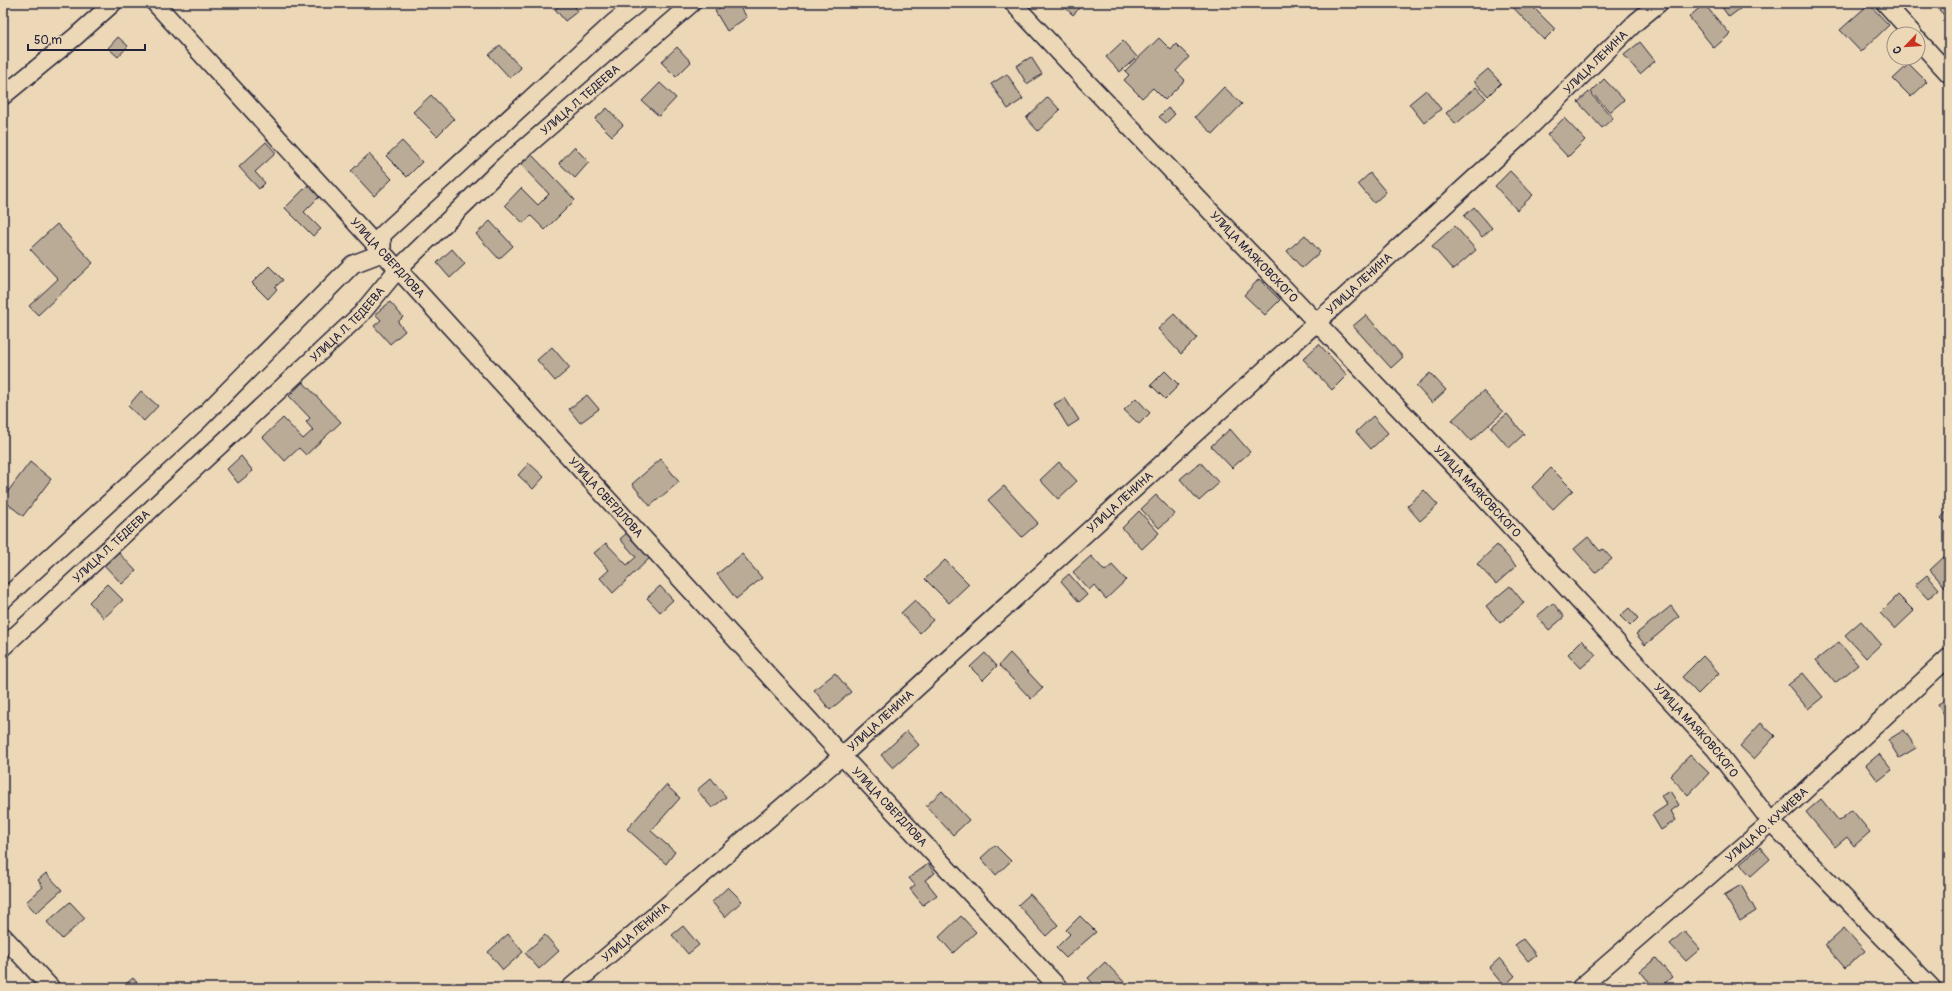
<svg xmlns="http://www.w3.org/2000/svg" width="1952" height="991" viewBox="0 0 1952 991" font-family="Pangolin,sans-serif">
  <rect width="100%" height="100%" fill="#ecd8b6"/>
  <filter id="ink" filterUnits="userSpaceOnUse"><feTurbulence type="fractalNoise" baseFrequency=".025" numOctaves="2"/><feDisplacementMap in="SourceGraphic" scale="8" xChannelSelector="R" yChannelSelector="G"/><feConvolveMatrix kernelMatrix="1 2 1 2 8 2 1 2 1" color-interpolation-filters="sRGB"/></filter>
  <g filter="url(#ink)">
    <g fill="#baab97" stroke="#22223b">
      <path d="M563 3H572L578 11 565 21 555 9Z"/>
      <path d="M727 3H737L747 17 727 31 715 11Z"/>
      <path d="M1060 3H1084L1073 15Z"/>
      <path d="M1509 3H1529L1555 29 1544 40Z"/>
      <path d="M1719 3H1736L1741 8 1729 17Z"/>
      <path d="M1941 3H1949V20L1936 7Z"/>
      <path d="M1704 4 1730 34 1714 48 1689 17Z"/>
      <path d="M1869 4 1889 25 1861 52 1840 30Z"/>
      <path d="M118 37 128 46 118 57 108 48Z"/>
      <path d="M1159 38 1171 50 1176 44 1189 57 1176 71 1185 80 1165 100 1153 88 1142 98 1124 80 1129 75 1125 71Z"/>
      <path d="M1123 41 1137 57 1120 72 1106 57Z"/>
      <path d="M1640 42 1655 61 1640 74 1624 55Z"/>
      <path d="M500 45 521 68 510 78 489 55Z"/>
      <path d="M677 47 691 62 676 77 661 62Z"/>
      <path d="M1031 57 1042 74 1027 84 1016 66Z"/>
      <path d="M1909 64 1927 82 1911 97 1893 79Z"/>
      <path d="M1488 69 1501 83 1488 96 1474 81Z"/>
      <path d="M1007 74 1023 99 1008 109 991 84Z"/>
      <path d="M1604 79 1624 100 1610 112 1591 92Z"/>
      <path d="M660 83 676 98 659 116 642 101Z"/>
      <path d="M1224 87 1242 104 1213 134 1195 117Z"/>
      <path d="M1476 87 1486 98 1456 124 1446 113Z"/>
      <path d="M1426 90 1441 109 1424 123 1409 104Z"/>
      <path d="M1589 92 1613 118 1602 128 1578 102Z"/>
      <path d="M431 95 454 119 437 136 413 112Z"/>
      <path d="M1048 97 1060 110 1038 131 1026 118Z"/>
      <path d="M607 108 623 125 612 136 595 119Z"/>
      <path d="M1168 108 1175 114 1166 123 1159 117Z"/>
      <path d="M1564 118 1585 140 1568 157 1547 135Z"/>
      <path d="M402 141 422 162 407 177 386 156Z"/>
      <path d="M266 142 276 153 255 172 265 183 259 189 239 167Z"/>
      <path d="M574 147 589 162 575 178 559 163Z"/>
      <path d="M369 154 392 179 374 196 351 171Z"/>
      <path d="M531 154 575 200 545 230 531 216 523 223 505 205 521 188 538 205 549 194 521 165Z"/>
      <path d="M1510 171 1533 195 1517 210 1495 186Z"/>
      <path d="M1370 173 1386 192 1374 203 1358 184Z"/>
      <path d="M309 184 320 196 304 212 321 229 313 236 285 208Z"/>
      <path d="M1474 207 1492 228 1482 237 1464 216Z"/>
      <path d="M490 221 513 246 499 259 476 234Z"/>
      <path d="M57 224 93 263 38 315 29 306 58 279 30 249Z"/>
      <path d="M1455 226 1476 250 1453 270 1432 246Z"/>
      <path d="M1305 235 1320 252 1302 268 1287 251Z"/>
      <path d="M452 249 465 264 450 278 437 263Z"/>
      <path d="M269 266 283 280 275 287 277 289 268 299 252 283Z"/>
      <path d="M1259 279 1280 300 1265 315 1244 295Z"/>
      <path d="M390 302 403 317 398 322 405 331 390 344 374 326 381 320 375 314Z"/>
      <path d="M1174 314 1197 338 1181 354 1158 329Z"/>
      <path d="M1366 315 1403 357 1391 368 1353 326Z"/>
      <path d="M1319 344 1347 375 1332 390 1303 359Z"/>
      <path d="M552 347 570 368 555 381 537 360Z"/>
      <path d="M1165 371 1179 385 1165 399 1151 385Z"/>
      <path d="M1430 373 1446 390 1432 403 1416 386Z"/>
      <path d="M303 382 341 422 306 455 299 448 285 461 263 437 283 418 303 439 313 430 306 422 310 418 289 396Z"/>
      <path d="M141 391 158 406 144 421 128 406Z"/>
      <path d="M1483 391 1503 412 1471 441 1452 420Z"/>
      <path d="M587 395 599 409 580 423 569 409Z"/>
      <path d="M1065 398 1079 420 1068 427 1054 404Z"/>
      <path d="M1136 398 1150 413 1139 424 1124 410Z"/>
      <path d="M1507 414 1524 434 1509 448 1491 427Z"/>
      <path d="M1373 416 1388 433 1371 449 1356 432Z"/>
      <path d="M1230 429 1250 452 1232 468 1211 446Z"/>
      <path d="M241 456 253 471 238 483 227 469Z"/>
      <path d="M661 459 679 482 650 506 632 484Z"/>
      <path d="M30 462 51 479 23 516 3 500V498Z"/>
      <path d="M1059 462 1077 481 1058 499 1040 480Z"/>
      <path d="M1200 462 1219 483 1199 501 1180 479Z"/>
      <path d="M529 463 544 477 533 489 518 475Z"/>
      <path d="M1551 468 1573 490 1553 509 1532 487Z"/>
      <path d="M1004 486 1038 523 1022 537 988 500Z"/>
      <path d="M1424 490 1438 505 1420 521 1407 506Z"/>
      <path d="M1156 495 1175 514 1159 528 1141 509Z"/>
      <path d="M1949 509V526L1941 518Z"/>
      <path d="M1139 511 1159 533 1142 549 1122 528Z"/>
      <path d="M628 532 651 557 613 593 600 578 609 570 594 553 606 543 627 565 636 557 620 539Z"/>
      <path d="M1588 537 1600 551 1603 549 1612 559 1595 573 1574 549Z"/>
      <path d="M1497 545 1516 566 1496 584 1477 564Z"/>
      <path d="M116 550 136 571 122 584 102 563Z"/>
      <path d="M742 554 762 578 736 599 717 574Z"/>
      <path d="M1091 556 1105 571 1112 565 1126 580 1106 599 1094 585 1089 590 1073 572Z"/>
      <path d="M1945 556 1949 560V583L1945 587 1930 570Z"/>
      <path d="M945 560 969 584 949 603 925 579Z"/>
      <path d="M1069 574 1087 595 1079 602 1061 581Z"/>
      <path d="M1927 575 1939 589 1928 599 1915 585Z"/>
      <path d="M107 584 123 600 104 618 89 602Z"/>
      <path d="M660 586 673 600 660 612 647 598Z"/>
      <path d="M1510 586 1524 603 1500 623 1486 606Z"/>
      <path d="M1898 595 1914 611 1895 629 1880 613Z"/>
      <path d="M915 600 933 620 920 633 901 613Z"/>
      <path d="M1553 603 1564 617 1549 630 1537 616Z"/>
      <path d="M1671 606 1679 617 1645 645 1636 634Z"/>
      <path d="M1629 608 1638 618 1630 626 1620 616Z"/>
      <path d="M1861 621 1881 644 1866 658 1845 635Z"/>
      <path d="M1582 640 1596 655 1581 668 1568 654Z"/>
      <path d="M1839 642 1858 665 1835 683 1816 660Z"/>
      <path d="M985 653 997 666 983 680 970 667Z"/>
      <path d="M1010 653 1043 688 1031 699 999 665Z"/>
      <path d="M1703 656 1719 673 1698 694 1682 677Z"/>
      <path d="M835 673 851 692 830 710 814 690Z"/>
      <path d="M1803 673 1823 697 1808 709 1788 685Z"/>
      <path d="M1949 698V723L1938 704Z"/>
      <path d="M1761 723 1775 736 1754 759 1740 746Z"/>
      <path d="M1904 730 1916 748 1899 758 1888 740Z"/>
      <path d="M907 731 919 745 893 768 881 755Z"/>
      <path d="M1879 754 1892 770 1878 781 1866 765Z"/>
      <path d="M1690 755 1709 773 1688 795 1670 776Z"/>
      <path d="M711 778 726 797 712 808 697 790Z"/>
      <path d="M666 785 680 798 651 831 675 852 666 864 627 829Z"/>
      <path d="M942 791 969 820 953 835 926 806Z"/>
      <path d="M1670 791 1679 805 1671 811 1676 820 1661 830 1652 815 1667 805 1661 796Z"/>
      <path d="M1821 799 1839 821 1852 810 1870 832 1854 846 1847 837 1835 847 1806 812Z"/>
      <path d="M995 845 1011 861 996 875 981 858Z"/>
      <path d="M1760 847 1770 859 1751 876 1740 864Z"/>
      <path d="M928 864 935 873 925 880 937 895 923 905 910 889 915 885 909 878Z"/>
      <path d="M46 873 62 890 36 913 26 902 43 887 38 880Z"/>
      <path d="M1741 885 1756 911 1740 921 1724 895Z"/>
      <path d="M728 887 742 901 725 917 712 902Z"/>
      <path d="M1030 894 1058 925 1046 936 1018 905Z"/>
      <path d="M70 902 85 918 62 939 47 922Z"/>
      <path d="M961 916 976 932 953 953 939 937Z"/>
      <path d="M1080 916 1096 932 1066 958 1056 948 1070 934 1066 930Z"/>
      <path d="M683 926 699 945 688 954 672 935Z"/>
      <path d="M1844 928 1865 951 1845 968 1825 945Z"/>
      <path d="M1684 931 1700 949 1686 961 1670 944Z"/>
      <path d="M508 934 523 952 503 970 488 952Z"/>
      <path d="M545 935 559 951 539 969 525 953Z"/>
      <path d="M1523 939 1536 955 1528 961 1515 945Z"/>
      <path d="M1500 958 1515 976 1504 986 1489 968Z"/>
      <path d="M1656 958 1672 977 1659 988H1654L1640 971Z"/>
      <path d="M1105 962 1126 984 1121 988H1097L1088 978Z"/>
      <path d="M133 978 142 988H121Z"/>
      <path d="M1620 980 1628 988H1611Z"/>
      <path d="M1689 981 1695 988H1679Z"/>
    </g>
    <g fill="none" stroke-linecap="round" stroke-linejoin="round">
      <defs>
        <g id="minor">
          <path id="s1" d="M155 3 842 756 1059 988"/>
          <path id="s2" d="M1013 3 1084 79 1473 486 1715 749 1771 822 1932 988"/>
          <path d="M1885 3 1913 34"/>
          <path d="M1918 40 1949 74"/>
          <path d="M3 96 75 37 113 3"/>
          <path d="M3 600 198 421 353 264 382 253V235L613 23 638 3"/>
          <path id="s3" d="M3 647 361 314 398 269 505 165 692 3"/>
          <path d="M3 936 51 988"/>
          <path id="s4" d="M570 988 842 756 1524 133 1636 22 1659 3"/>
          <path id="s5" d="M1580 988 1771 822 1949 657"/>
        </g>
      </defs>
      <use href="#minor" stroke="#22223b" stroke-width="20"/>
      <use href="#minor" stroke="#ecd8b6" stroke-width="17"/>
    </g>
  </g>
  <g text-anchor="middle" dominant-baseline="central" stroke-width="3.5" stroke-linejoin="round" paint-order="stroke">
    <g font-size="12" fill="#22223b" stroke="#ecd8b6">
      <text stroke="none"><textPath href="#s4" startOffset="1382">УЛИЦА ЛЕНИНА</textPath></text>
      <text stroke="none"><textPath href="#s3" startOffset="796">УЛИЦА Л. ТЕДЕЕВА</textPath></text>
      <text stroke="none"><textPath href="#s2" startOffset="350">УЛИЦА МАЯКОВСКОГО</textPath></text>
      <text stroke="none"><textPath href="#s1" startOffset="345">УЛИЦА СВЕРДЛОВА</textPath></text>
      <text stroke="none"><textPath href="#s4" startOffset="1058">УЛИЦА ЛЕНИНА</textPath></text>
      <text stroke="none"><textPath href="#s3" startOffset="472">УЛИЦА Л. ТЕДЕЕВА</textPath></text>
      <text stroke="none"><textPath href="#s2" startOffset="674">УЛИЦА МАЯКОВСКОГО</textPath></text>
      <text stroke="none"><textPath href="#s1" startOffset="669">УЛИЦА СВЕРДЛОВА</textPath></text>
      <text stroke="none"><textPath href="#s4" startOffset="734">УЛИЦА ЛЕНИНА</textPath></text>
      <text stroke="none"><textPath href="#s3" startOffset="148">УЛИЦА Л. ТЕДЕЕВА</textPath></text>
      <text stroke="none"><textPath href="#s4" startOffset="410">УЛИЦА ЛЕНИНА</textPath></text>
      <text stroke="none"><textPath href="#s2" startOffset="998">УЛИЦА МАЯКОВСКОГО</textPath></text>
      <text stroke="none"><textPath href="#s1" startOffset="1089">УЛИЦА СВЕРДЛОВА</textPath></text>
      <text stroke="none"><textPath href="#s5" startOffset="248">УЛИЦА Ю. КУЧИЕВА</textPath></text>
      <text stroke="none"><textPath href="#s4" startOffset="86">УЛИЦА ЛЕНИНА</textPath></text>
    </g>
  </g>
  <rect width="1952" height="991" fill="none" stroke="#ecd8b6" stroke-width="16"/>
  <rect x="8" y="8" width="1936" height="975" fill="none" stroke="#22223b" stroke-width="1.5" filter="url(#ink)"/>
  <g transform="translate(1906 46) rotate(245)"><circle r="19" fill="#ecd8b6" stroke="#9b8f85"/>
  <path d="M0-3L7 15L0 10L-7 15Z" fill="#c8321e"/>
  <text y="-6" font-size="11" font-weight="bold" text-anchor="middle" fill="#22223b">С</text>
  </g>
  <path d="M28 44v6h117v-6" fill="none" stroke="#22223b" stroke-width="2"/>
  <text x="34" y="44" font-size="12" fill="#22223b" stroke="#ecd8b6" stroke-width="3" paint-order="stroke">50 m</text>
</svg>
